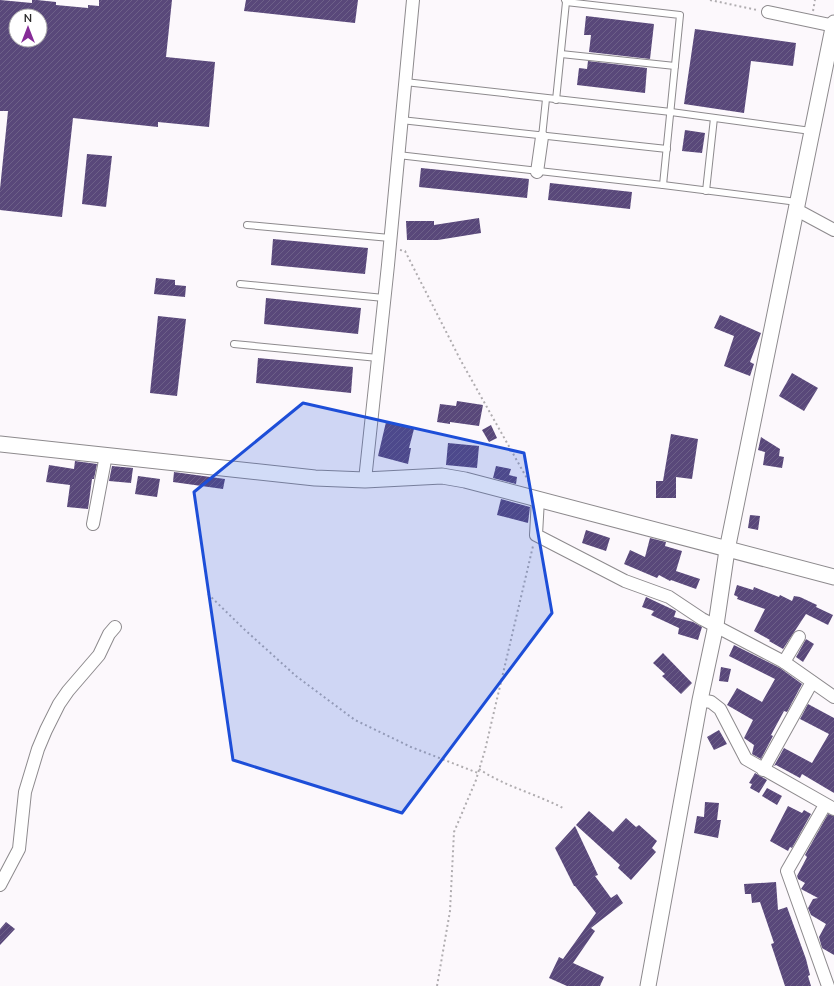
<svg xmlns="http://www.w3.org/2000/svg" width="834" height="986" viewBox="0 0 834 986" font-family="Mulish,sans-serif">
  <defs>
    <pattern id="building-hatch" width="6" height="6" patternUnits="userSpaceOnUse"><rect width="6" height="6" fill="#59487a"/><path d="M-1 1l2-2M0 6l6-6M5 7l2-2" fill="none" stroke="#6d6088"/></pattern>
  </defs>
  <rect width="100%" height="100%" fill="#fcf8fc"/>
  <g fill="url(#building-hatch)" fill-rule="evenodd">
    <path d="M0 0 32 3V0H37L56 2V5L88 8V5L99 6V0H172L166 57 215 62 209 127 158 122V127L73 118 62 217 0 210V189L8 111H0ZM16 16H40V40H16Z"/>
    <path d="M246 0H358L355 23 244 11Z"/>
    <path d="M586 16 654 24 650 59 589 52 591 35H584Z"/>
    <path d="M695 29 796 43 793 66 751 61 744 113 684 104Z"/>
    <path d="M588 61 647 68 645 93 577 85 579 68 587 69Z"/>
    <path d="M685 130 705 133 702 153 682 151Z"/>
    <path d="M87 154 112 156 106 207 82 204Z"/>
    <path d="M421 168 529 179 527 198 419 187Z"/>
    <path d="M550 183 632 192 630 209 548 200Z"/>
    <path d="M479 218 481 233 438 240H407L406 221H434V225Z"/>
    <path d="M273 239 368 248 365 274 271 265Z"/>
    <path d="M156 278 175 280V285L186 286 185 297 154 294Z"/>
    <path d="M266 298 361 308 358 334 264 324Z"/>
    <path d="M720 315 761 333 750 362 754 364 750 376 724 366 734 336 714 328Z"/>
    <path d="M158 316 186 319 177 396 150 393Z"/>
    <path d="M258 358 353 367 351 393 256 383Z"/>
    <path d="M792 373 818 388 804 411 779 396Z"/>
    <path d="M457 401 483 405 479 426 450 422V424L437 422 440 404 456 406Z"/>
    <path d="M386 422 414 429 409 448H411L408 464 378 456Z"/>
    <path d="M491 425 497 438 489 442 482 430Z"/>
    <path d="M671 434 698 439 692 479 676 477V498H656V481H663Z"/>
    <path d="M761 437 780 449 779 456 784 457 782 468 763 465 765 452 758 450Z"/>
    <path d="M448 443 479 446 477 468 446 465Z"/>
    <path d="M75 461 97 464 94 479H92L88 509 67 507 70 485 46 482 49 465 74 469Z"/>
    <path d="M112 466 133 468 131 483 109 481Z"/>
    <path d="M496 466 511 469 509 475 517 477 516 484 493 478Z"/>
    <path d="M174 472 225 479 223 489 173 482Z"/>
    <path d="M138 476 160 479 157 497 135 494Z"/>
    <path d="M501 499 530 507 528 523 497 515Z"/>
    <path d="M750 515 760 516 758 530 748 528Z"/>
    <path d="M586 530 610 538 606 551 582 543Z"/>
    <path d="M650 538 666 542 665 546 682 551 676 571 700 579 696 589 671 580 670 581 659 575 657 578 624 564 630 550 645 557Z"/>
    <path d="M737 585 753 590 754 587 779 597 780 595 792 601 794 596 800 597 817 605 816 607 833 615 828 625 806 614 783 649 769 641 770 640 754 631 765 609 737 599 738 597 734 595Z"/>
    <path d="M646 597 676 611 674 617 693 622 702 627 698 640 678 634 679 628 651 615 654 611 642 607Z"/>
    <path d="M806 639 814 644 803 662 796 657Z"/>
    <path d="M734 645 780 668 802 684 787 712 784 711 771 735 773 736 761 759 752 754 754 745 744 738 753 720 727 705 737 688 762 702 775 679 729 656Z"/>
    <path d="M663 653 692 683 681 694 662 676 665 674 653 663Z"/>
    <path d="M721 667 731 669 728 682 719 681Z"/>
    <path d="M808 704 834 718V793L802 774 800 778 776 765 774 766 784 748 812 763 829 734 800 719Z"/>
    <path d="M719 730 727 744 714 750 707 737Z"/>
    <path d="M755 773 767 780 759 793 750 788 752 784 749 783Z"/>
    <path d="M767 788 782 796 777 805 762 796Z"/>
    <path d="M705 802 719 803 717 820H721L718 838 694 833 697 816 704 817Z"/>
    <path d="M788 806 802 813 804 810 811 814 792 848 790 847 788 851 770 841Z"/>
    <path d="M589 811 613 832 626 818 636 827 639 825 657 841 652 848 656 852 631 880 618 868 620 865 576 825Z"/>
    <path d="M828 814 834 816V955L822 948 819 937 826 924 811 915 808 908 813 899 818 898 801 889 805 883 798 879 797 876 807 857 805 855Z"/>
    <path d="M575 826 598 875 595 876 611 898 617 894 623 903 591 928 595 931 573 963 604 977 600 986H567L549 978 559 957 563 959 596 913 575 886H574L555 848Z"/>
    <path d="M776 882 778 910 787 907 806 959 810 975 808 976 811 986H785L771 944 774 943 760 902 752 903 751 894H745L744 884Z"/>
    <path d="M6 922 15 929 0 945V929Z"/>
  </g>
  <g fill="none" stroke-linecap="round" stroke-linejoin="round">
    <defs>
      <g id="service">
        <path d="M565 0 566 2 680 15 663 185"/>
        <path d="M561 54 675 66"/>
        <path d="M405 82 671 112 811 131"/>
        <path d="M556 100 566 2"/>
        <path d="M401 120 667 149"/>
        <path d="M542 137 546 99"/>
        <path d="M398 155 663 185 797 202"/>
        <path d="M706 191 714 118"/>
        <path d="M247 225 390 238"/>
        <path d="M240 284 384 298"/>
        <path d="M234 344 378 358"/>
      </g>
      <g id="minor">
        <path d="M768 12 834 26"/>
        <path d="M537 172 542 137"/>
        <path d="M795 209 834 230"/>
        <path d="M365 480 388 265 413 0"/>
        <path d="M538 499 536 535 625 581 669 597 702 619 784 662 834 697"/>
        <path d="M93 524 106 455"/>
        <path d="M784 662 799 637"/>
        <path d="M700 700 711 702 720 709 746 759 834 809"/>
        <path d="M763 770 812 682"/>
        <path d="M825 805 787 871 828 986"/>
        <path d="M0 885 19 849 25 792 38 749 46 730 59 704 68 691 99 655 109 634 115 627"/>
      </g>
      <g id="tertiary">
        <path d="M0 444 315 478 365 480 442 476 465 480 834 577"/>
        <path d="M648 986 700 700 716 625 727 550 834 23"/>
      </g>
    </defs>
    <use href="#service" stroke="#8d8a8d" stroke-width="8"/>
    <use href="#minor" stroke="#8d8a8d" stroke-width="14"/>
    <use href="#tertiary" stroke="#8d8a8d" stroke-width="17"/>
    <g stroke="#b0adb0" stroke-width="2" stroke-dasharray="2 3" stroke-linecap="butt">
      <path d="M710 0 757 10"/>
      <path d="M813 11 815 0"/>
      <path d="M400 250 405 251 461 361 529 482"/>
      <path d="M208 594 245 630 296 676 355 720 411 747 478 773"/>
      <path d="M479 769C504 786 536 794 563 808"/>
      <path d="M437 986 450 911 454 832 476 780 485 750 533 546"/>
    </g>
    <use href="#service" stroke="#fff" stroke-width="6"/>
    <use href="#minor" stroke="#fff" stroke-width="12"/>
    <use href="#tertiary" stroke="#fff" stroke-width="15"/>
  </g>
  <path fill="#1d4ed8" fill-opacity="0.2" stroke="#1d4ed8" stroke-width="3" stroke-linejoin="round" d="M303 403 524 453 552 613 402 813 233 760 194 492Z"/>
  <g transform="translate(28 28)"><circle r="19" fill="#ffffff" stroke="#aaa9aa"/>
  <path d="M0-3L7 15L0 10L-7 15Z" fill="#862c97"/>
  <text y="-6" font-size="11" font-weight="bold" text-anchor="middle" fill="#2a292a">N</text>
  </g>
</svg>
